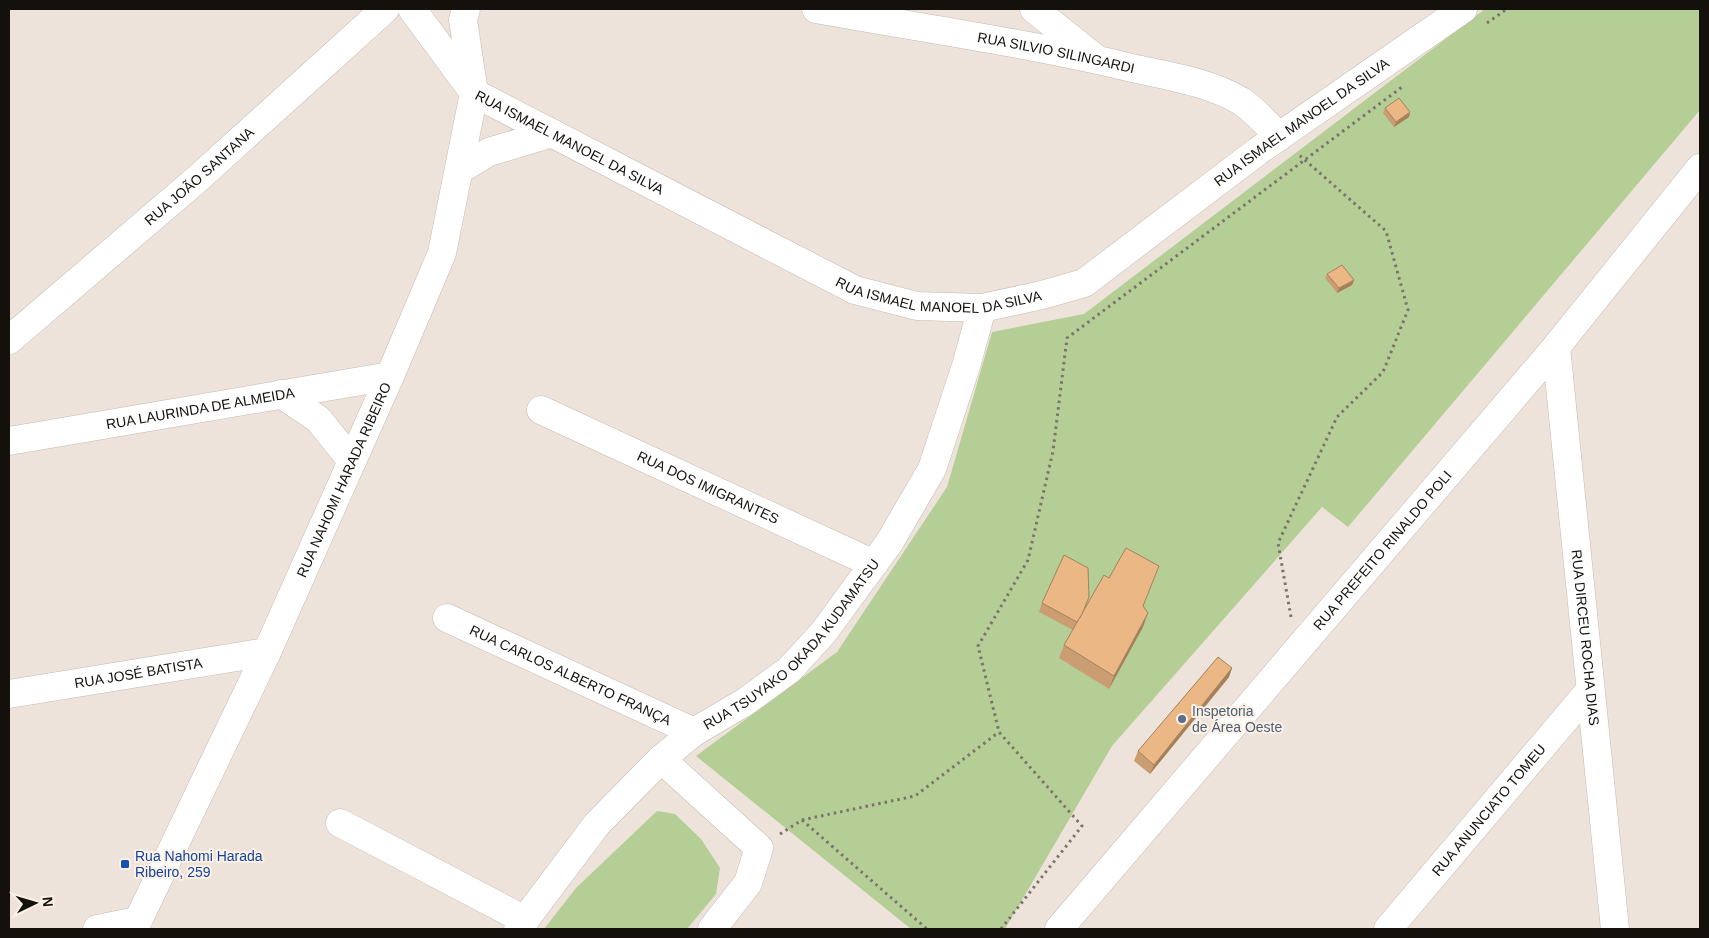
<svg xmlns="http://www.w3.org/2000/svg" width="1709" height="938" viewBox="0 0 1709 938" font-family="Helvetica,sans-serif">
  <rect width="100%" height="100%" fill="#eee3da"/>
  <g fill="#b4ce95">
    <path d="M1485 9H1700V110L1348 527 1322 507 1112 746 1005 929H911L696 756 837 652 947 487 992 332 1084 314Z"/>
    <path d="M657 811 675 814 701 839 720 868 716 894 687 929H544L576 888Z"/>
  </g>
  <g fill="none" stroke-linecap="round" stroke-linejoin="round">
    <defs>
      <g id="minor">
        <path id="s1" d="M412 9 474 93 855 290 917 306 982 308 1042 295 1084 283 1258 151 1463 9"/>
        <path id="s2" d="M816 9C921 28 1028 43 1132 68 1168 76 1209 82 1241 101 1256 111 1267 124 1279 137"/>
        <path d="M1034 9 1095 58"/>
        <path d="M459 170 489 152 552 133"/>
        <path id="s3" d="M9 340 195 181 385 9"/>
        <path id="s4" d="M1556 347 1615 929"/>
        <path d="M281 394 318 419 352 461"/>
        <path id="s5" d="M541 410 874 564"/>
        <path id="s6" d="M9 441 390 376"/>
        <path id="s7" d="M447 618 694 732"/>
        <path id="s8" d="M9 694 267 652"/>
        <path d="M661 759 759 848 748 883 712 929"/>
        <path d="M340 823 525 920"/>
        <path d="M97 929 137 921"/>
        <path id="s9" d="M134 929 267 652 390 376 442 253 474 93 463 20 466 9"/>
        <path id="s10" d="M518 929 597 824 661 759 694 732 745 702 789 670 823 633 889 543 932 469 966 366 982 308"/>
        <path id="s11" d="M1059 929 1556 347 1700 168"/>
        <path id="s12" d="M1388 929 1590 690"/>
      </g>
    </defs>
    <use href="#minor" stroke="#c4bab1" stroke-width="29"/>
    <g stroke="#7a746d" stroke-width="3" stroke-dasharray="2.5 4" stroke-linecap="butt">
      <path d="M1487 23 1507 9"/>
      <path d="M1291 617 1278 543 1337 417 1383 372 1408 310 1386 231 1298 154"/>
      <path d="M802 820 927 929"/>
      <path d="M780 834 802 820 915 796 999 732"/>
      <path d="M1001 929 1082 826 999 732 978 646 1028 560 1053 451 1067 338 1402 87"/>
    </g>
    <use href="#minor" stroke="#fff" stroke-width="28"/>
  </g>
  <g fill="#ca9e72">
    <path d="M1385 108 1410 112 1409 117 1394 127 1383 113Z"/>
    <path d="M1327 274 1354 280 1352 285 1337 293 1325 278Z"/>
    <path d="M1109 578 1154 579 1143 607V627L1109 689 1059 658 1064 645 1073 630 1039 612 1042 603 1084 610Z"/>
    <path d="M1232 668 1229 677 1150 774 1134 761 1138 751Z"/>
  </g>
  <g fill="#a4815d">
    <path d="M1410 112 1409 117 1394 127 1396 122Z"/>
    <path d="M1354 280 1352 285 1337 293 1339 288Z"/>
    <path d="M1148 613 1143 627 1109 689 1114 676Z"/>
    <path d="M1232 668 1229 677 1150 774 1154 765Z"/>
  </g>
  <g fill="#ebb885" stroke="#a4815d">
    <path d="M1399 98 1410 112 1396 122 1385 108Z"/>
    <path d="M1342 265 1354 280 1339 288 1327 274Z"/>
    <path d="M1126 548 1159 566 1143 606 1148 613 1114 676 1064 645 1104 575 1109 578Z"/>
    <path d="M1064 555 1088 568 1089 597 1082 614 1077 622 1042 603Z"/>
    <path d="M1218 657 1232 668 1154 765 1138 751Z"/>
  </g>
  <circle fill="#5c6f8a" stroke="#fbf1e7" stroke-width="2" cx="1182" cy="719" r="5"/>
  <rect fill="#1a4fb4" stroke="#fbf1e7" stroke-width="2" x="120" y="859" width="10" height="10" rx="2.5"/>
  <g text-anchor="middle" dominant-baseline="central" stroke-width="4" stroke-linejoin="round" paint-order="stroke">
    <g font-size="14" fill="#14110d" stroke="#fbf1e7">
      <text stroke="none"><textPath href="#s2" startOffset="244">RUA SILVIO SILINGARDI</textPath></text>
      <text stroke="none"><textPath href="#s1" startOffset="1038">RUA ISMAEL MANOEL DA SILVA</textPath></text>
      <text stroke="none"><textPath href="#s1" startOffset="212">RUA ISMAEL MANOEL DA SILVA</textPath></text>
      <text stroke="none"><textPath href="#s3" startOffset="251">RUA JOÃO SANTANA</textPath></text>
      <text stroke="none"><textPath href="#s1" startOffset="618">RUA ISMAEL MANOEL DA SILVA</textPath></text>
      <text stroke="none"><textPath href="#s6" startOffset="194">RUA LAURINDA DE ALMEIDA</textPath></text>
      <text stroke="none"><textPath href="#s9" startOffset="496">RUA NAHOMI HARADA RIBEIRO</textPath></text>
      <text stroke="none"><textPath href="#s5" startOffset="184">RUA DOS IMIGRANTES</textPath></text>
      <text stroke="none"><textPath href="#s11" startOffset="498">RUA PREFEITO RINALDO POLI</textPath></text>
      <text stroke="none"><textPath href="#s4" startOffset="292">RUA DIRCEU ROCHA DIAS</textPath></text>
      <text stroke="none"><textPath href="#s10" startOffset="398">RUA TSUYAKO OKADA KUDAMATSU</textPath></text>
      <text stroke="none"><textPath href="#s8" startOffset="131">RUA JOSÉ BATISTA</textPath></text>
      <text stroke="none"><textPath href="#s7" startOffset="136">RUA CARLOS ALBERTO FRANÇA</textPath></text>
      <text stroke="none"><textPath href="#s12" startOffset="156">RUA ANUNCIATO TOMEU</textPath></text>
    </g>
    <g font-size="14" fill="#4e5e75" stroke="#fbf1e7" text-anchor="start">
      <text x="1192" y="711">Inspetoria<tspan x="1192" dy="16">de Área Oeste</tspan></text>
    </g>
    <g font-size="14" fill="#164399" stroke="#fbf1e7" text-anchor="start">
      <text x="135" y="856">Rua Nahomi Harada<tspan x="135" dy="16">Ribeiro, 259</tspan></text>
    </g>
  </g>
  <rect width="1709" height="938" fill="none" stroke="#14110d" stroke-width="20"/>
  <g transform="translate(35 903) rotate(85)" stroke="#fbf1e7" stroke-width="4" paint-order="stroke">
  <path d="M0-4L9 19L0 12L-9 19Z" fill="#14110d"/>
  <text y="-8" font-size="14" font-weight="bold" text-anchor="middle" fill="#14110d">N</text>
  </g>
</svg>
